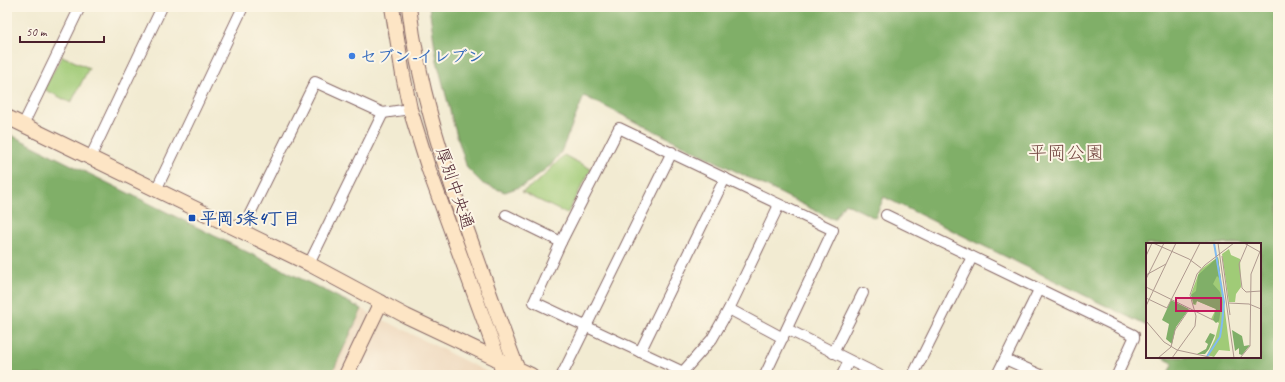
<svg xmlns="http://www.w3.org/2000/svg" width="1285" height="382" viewBox="0 0 1285 382" font-family="Caveat,'Klee One',sans-serif">
  <rect width="100%" height="100%" fill="#fcf5e5"/>
  <filter id="ink" filterUnits="userSpaceOnUse"><feTurbulence type="fractalNoise" baseFrequency=".025" numOctaves="2"/><feDisplacementMap in="SourceGraphic" scale="8" xChannelSelector="R" yChannelSelector="G"/><feConvolveMatrix kernelMatrix="1 2 1 2 8 2 1 2 1" color-interpolation-filters="sRGB"/></filter>
  <filter id="wash" filterUnits="userSpaceOnUse"><feTurbulence type="fractalNoise" baseFrequency=".012" numOctaves="4" result="noise"/><feDisplacementMap in="SourceGraphic" scale="16" xChannelSelector="R" yChannelSelector="G"/><feGaussianBlur stdDeviation="0.9" result="paint"/><feColorMatrix in="noise" values="0 0 0 0 0 0 0 0 0 0 0 0 0 0 0 0 0 1.4 0 .05"/><feComposite in="paint" operator="in"/></filter>
  <g filter="url(#wash)">
    <rect width="100%" height="100%" fill="#f2ebd2"/>
    <path fill="#eed7bb" d="M362 309 489 373 490 375H331Z"/>
    <g fill="#a0cb77" stroke="#757551">
      <path d="M62 56 89 68 71 103 44 89Z"/>
      <path d="M564 155 591 169 567 214 522 192 540 180Z"/>
      <path d="M1011 368 1026 375H1003L1006 369Z"/>
    </g>
    <g fill="#80af68" stroke="#65674a">
      <path d="M429 7H1278V375H1167L1173 363 1161 357H1260V244H1147V326L884 197 875 218 845 203 835 218H830L584 96 561 152 551 165 525 185 505 192 483 184 467 168 454 126 437 61Z"/>
      <path d="M7 133 362 309 331 375H7Z"/>
    </g>
  </g>
  <g filter="url(#ink)">
    <g fill="none" stroke-linecap="round" stroke-linejoin="round">
      <defs>
        <g id="street">
          <path d="M23 125 80 7"/>
          <path d="M90 158 162 7"/>
          <path d="M156 190 243 7"/>
          <path d="M506 215 561 242"/>
          <path d="M886 215 1134 335V338L1117 375"/>
          <path d="M241 232 315 82 383 113 410 109"/>
          <path d="M309 264 383 113"/>
          <path d="M729 309 783 338"/>
          <path d="M787 329 879 375"/>
          <path d="M640 352 725 178"/>
          <path d="M833 353 863 293"/>
          <path d="M1005 359 1041 375"/>
          <path d="M681 371 534 302 561 242 619 128 833 230 765 375"/>
          <path d="M562 375 672 152"/>
          <path d="M680 375 712 339 729 309 779 205"/>
          <path d="M842 375 849 361"/>
          <path d="M913 375 972 257"/>
          <path d="M997 375 1039 290"/>
        </g>
        <g id="secondary">
          <path d="M392 7 403 75 410 109 429 170 504 375"/>
          <path d="M409 7C418 85 442 159 468 233 485 280 501 327 519 373"/>
          <path d="M7 117 309 264 406 316 531 375"/>
          <path d="M346 375 381 302"/>
        </g>
      </defs>
      <use href="#street" stroke="#856665" stroke-width="12"/>
      <use href="#secondary" stroke="#856665" stroke-width="16"/>
      <use href="#street" stroke="#fff" stroke-width="10"/>
      <use href="#secondary" stroke="#fde5c5" stroke-width="14"/>
    </g>
  </g>
  <circle fill="#3f7fe0" stroke="#fcf5e5" stroke-width="1.5" cx="352" cy="56" r="4"/>
  <rect fill="#1a4fb4" stroke="#fcf5e5" stroke-width="1.5" x="188" y="214" width="8" height="8" rx="2"/>
  <g text-anchor="middle" dominant-baseline="central" stroke-width="4" stroke-linejoin="round" paint-order="stroke">
    <g font-size="17" font-weight="bold" fill="#366cbe" stroke="#fcf5e5" text-anchor="start">
      <text x="360" y="56">セブン-イレブン</text>
    </g>
    <g font-size="17" fill="#4a1f2b" stroke="#fcf5e5">
      <text transform="translate(455 188) rotate(71)">厚別中央通</text>
    </g>
    <g font-size="17" font-weight="bold" fill="#164399" stroke="#fcf5e5" text-anchor="start">
      <text x="200" y="218">平岡5条4丁目</text>
    </g>
    <g font-size="19" fill="#764b45" stroke="#fcf5e5">
      <text x="1066" y="153">平岡公園</text>
    </g>
  </g>
  <g transform="translate(1146 243)">
    <rect width="115" height="115" fill="#f2ebd2"/>
    <path d="M83 6 85 12 94 16 95 44 90 51 89 59H83L76 11ZM72 14 84 108 73 107 68 114 61 112 69 96 73 80 65 76 70 66 51 58 50 62 47 61 45 51 54 27Z" fill="#a0cb77"/>
    <path d="M72 14 75 37 71 33 67 41 74 49 76 58 73 78 70 80 67 77 70 66 51 58 48 62 45 52 50 48 52 32ZM25 57 43 66 30 84 26 101 20 96 23 81 16 77ZM86 87 96 93 98 103 104 102 96 112 93 111V105L89 108ZM64 90 69 92 63 106 59 111H51L60 106 62 101 59 99Z" fill="#80af68"/>
    <path fill="none" stroke="#80bbf2" stroke-width="2" d="M68 0 78 59 76 81M60 115 74 94 76 81"/>
    <path fill="none" stroke="#af998f" stroke-width="1" d="M7 0 43 16 55 25M72 0 88 115M98 0 114 9M102 0 93 21 96 45 100 49 115 48M0 13 6 0M76 13 84 72M0 32 20 21M0 36 18 0M0 44 67 77M0 55 21 65 54 0M82 60 103 61 115 66M0 63 30 0M0 78 18 99 31 107 68 115M12 115 25 104 29 87 44 65M26 115 49 83 50 73 44 52 51 31 59 22 88 0M94 115 104 103 105 31 115 6"/>
    <path fill="#c2185b" fill-opacity="0.15" stroke="#c2185b" stroke-width="2" d="M30 55H75V68H30Z"/>
    <rect width="115" height="115" fill="none" stroke="#4a1f2b" stroke-width="2"/>
  </g>
  <rect width="1285" height="382" fill="none" stroke="#fcf5e5" stroke-width="24"/>
  <path d="M20 36v6h84v-6" fill="none" stroke="#4a1f2b" stroke-width="2"/>
  <text x="26" y="36" font-size="12" fill="#4a1f2b" stroke="#fcf5e5" stroke-width="3" paint-order="stroke">50 m</text>
</svg>
